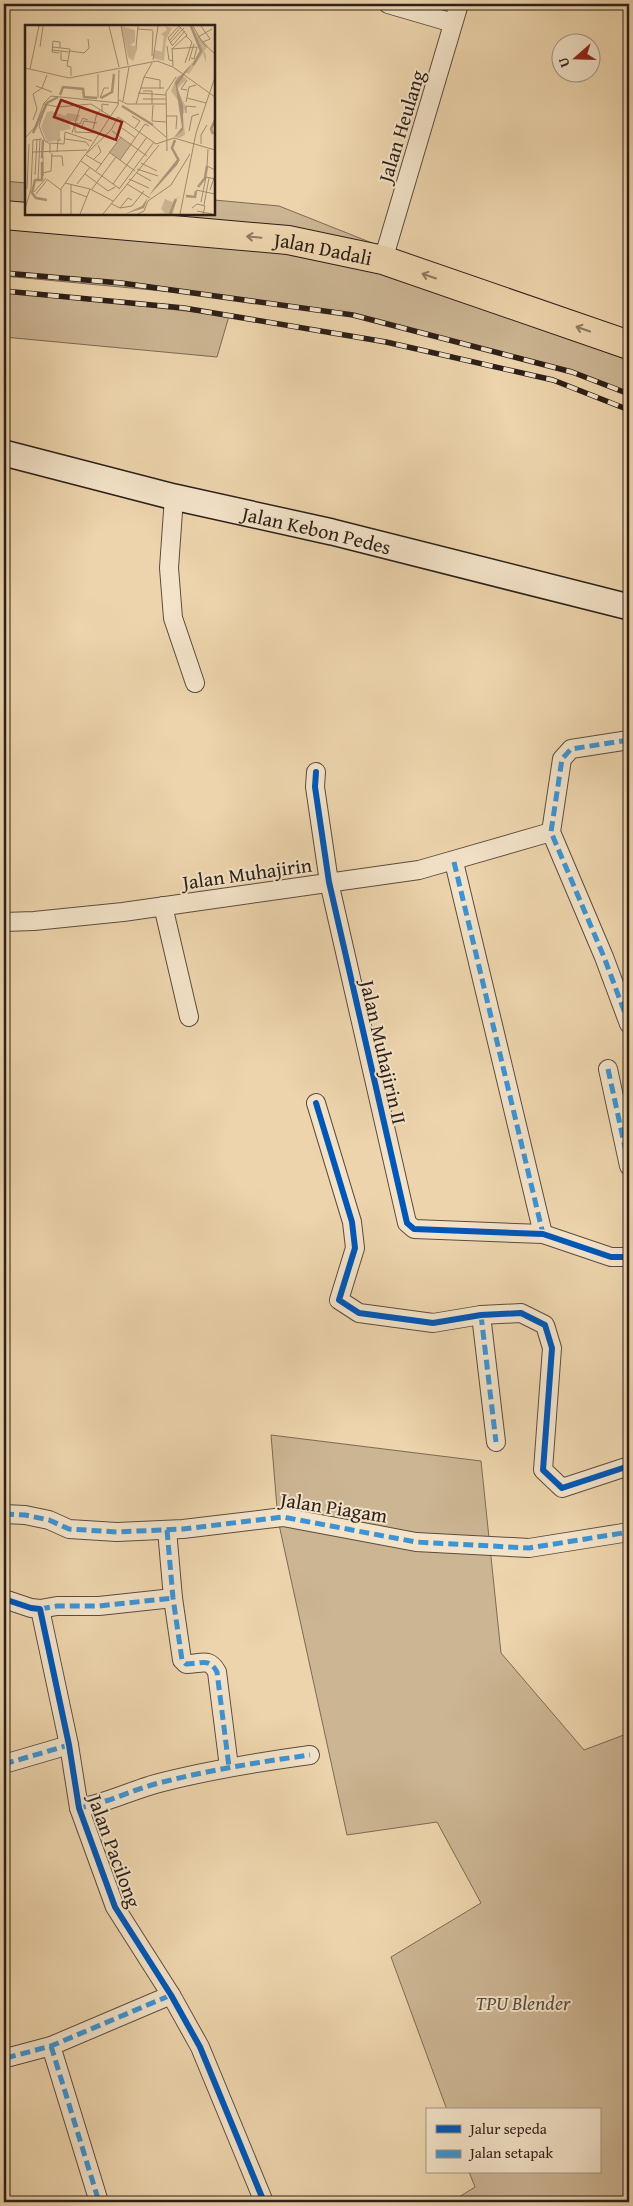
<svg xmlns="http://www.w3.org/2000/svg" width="633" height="2206" viewBox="0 0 633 2206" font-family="'Gentium Book Plus',serif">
  <rect width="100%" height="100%" fill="#edd4ac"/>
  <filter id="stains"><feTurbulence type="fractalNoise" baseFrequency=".004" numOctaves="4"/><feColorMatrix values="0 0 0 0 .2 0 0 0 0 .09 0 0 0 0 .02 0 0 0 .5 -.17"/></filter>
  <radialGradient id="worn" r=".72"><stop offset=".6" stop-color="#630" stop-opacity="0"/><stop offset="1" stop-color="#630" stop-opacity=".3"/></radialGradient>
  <g fill="#ccb593" stroke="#7c6a56">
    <path d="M4 181 26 183V214H214V200L279 206 629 345V394L572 372 343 314 205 295 4 276Z"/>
    <path d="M4 291H11L229 316 217 357 4 337Z"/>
    <path d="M271 1435 481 1461 501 1653 584 1750 629 1733V2202H451L475 2187 469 2172H599V2110H447L391 1957 481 1903 437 1822 347 1835 278 1520Z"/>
  </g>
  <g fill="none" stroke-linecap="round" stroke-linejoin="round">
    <defs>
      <g id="street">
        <path d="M388 4 453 23"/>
        <path d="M383 260 459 4"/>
        <path d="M174 497 169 568 173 618 195 683"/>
        <path d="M629 740 571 749 562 759 551 832 604 957 629 1024"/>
        <path d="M316 772 315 787 329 882 407 1223 414 1229 543 1234 611 1257H629"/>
        <path d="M454 862 543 1234"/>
        <path d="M163 906 189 1017"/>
        <path d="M4 922 34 921 123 912 419 870 551 832"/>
        <path d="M608 1069 629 1166"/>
        <path d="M316 1103 352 1222 355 1248 339 1300 359 1313 433 1323 481 1315 521 1313 545 1325 552 1348 543 1470 562 1488 629 1466"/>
        <path d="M481 1315 496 1442"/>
        <path d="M4 1514 25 1515 49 1520 69 1529 117 1532 183 1529 283 1517 416 1542 529 1548 629 1532"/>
        <path d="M167 1530 173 1598 182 1660 186 1664C201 1664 209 1657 217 1672L229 1767"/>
        <path d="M4 1599 31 1608 40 1609 69 1745 79 1808 115 1907 171 1995 200 2047 264 2202"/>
        <path d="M40 1609 57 1606H99L173 1598"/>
        <path d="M4 1764 69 1745"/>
        <path d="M79 1808C107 1803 132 1790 159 1783 209 1770 259 1762 310 1755"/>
        <path d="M51 2046 99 2202"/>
        <path d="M6 2058 51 2046 171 1995"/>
      </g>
      <g id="secondary">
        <path id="s1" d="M4 453 174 497 332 532 629 607"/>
      </g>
      <g id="primary">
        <path id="s2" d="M4 215 288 240 383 260 629 345"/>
      </g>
    </defs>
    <use href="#street" stroke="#5c4c3d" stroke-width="20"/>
    <use href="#secondary" stroke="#2c1f18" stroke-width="28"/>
    <use href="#primary" stroke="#2c1f18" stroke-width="30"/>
    <use href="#street" stroke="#f3e3c9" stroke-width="18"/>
    <use href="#secondary" stroke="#f3e3c9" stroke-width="25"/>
    <use href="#primary" stroke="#edd4ac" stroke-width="28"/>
    <defs>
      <g id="rail">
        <path d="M4 273 121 283 353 315 572 372 629 394"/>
        <path d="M4 291 184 308 386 342 553 380 629 410"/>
      </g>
    </defs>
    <use href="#rail" stroke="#2c1f18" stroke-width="5.5"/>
    <use href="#rail" stroke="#f3e3c9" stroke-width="4" stroke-dasharray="11" stroke-linecap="butt"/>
    <g stroke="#3c94d4" stroke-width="5" stroke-dasharray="10 5" stroke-linecap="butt">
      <path d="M626 607 629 616"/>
      <path d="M629 740 571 749 562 759 551 832 604 957 629 1024"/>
      <path d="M454 862 543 1234"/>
      <path d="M608 1069 629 1166"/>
      <path d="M481 1315 496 1442"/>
      <path d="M4 1514 25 1515 49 1520 69 1529 117 1532 183 1529 283 1517 416 1542 529 1548 629 1532"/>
      <path d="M167 1530 173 1598 182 1660 186 1664C201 1664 209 1657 217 1672L229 1767"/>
      <path d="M40 1609 57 1606H99L173 1598"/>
      <path d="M4 1764 69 1745"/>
      <path d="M78 1805 79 1808C107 1803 132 1790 159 1783 209 1770 259 1762 310 1755"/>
      <path d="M51 2046 99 2202"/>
      <path d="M6 2058 51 2046 171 1995"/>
    </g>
    <defs>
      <g id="cycleway">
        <path d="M316 772 315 787 329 882 407 1223 414 1229 543 1234 611 1257H629"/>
        <path d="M316 1103 352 1222 355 1248 339 1300 359 1313 433 1323 481 1315 521 1313 545 1325 552 1348 543 1470 562 1488 629 1466"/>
        <path d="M4 1599 31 1608 40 1609 69 1745 79 1808 115 1907 171 1995 200 2047 264 2202"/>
      </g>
    </defs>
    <use href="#cycleway" stroke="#f3e3c9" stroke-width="9"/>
    <use href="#cycleway" stroke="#0057b8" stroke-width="6"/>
  </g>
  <defs><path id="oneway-shaft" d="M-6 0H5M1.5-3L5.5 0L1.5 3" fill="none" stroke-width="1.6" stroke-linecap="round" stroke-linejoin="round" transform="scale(1.25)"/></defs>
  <g stroke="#8c7a62">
    <use href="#oneway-shaft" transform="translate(254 237) rotate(-175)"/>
    <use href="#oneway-shaft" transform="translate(429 276) rotate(-161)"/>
    <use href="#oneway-shaft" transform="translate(583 329) rotate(-161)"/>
  </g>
  <g text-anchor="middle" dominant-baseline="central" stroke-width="4" stroke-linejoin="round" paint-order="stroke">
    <g font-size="20" fill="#2c1f18" stroke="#f3e3c9">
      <text transform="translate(401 126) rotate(-73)">Jalan Heulang</text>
      <text stroke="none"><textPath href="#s2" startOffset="321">Jalan Dadali</textPath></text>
      <text stroke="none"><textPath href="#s1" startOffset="322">Jalan Kebon Pedes</textPath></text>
      <text transform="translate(247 873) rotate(-8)">Jalan Muhajirin</text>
      <text transform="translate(384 1052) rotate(77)">Jalan Muhajirin II</text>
      <text transform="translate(334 1507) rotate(9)">Jalan Piagam</text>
      <text transform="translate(115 1851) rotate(70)">Jalan Pacilong</text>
    </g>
    <g font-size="20" font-style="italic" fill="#5c4c3d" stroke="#f3e3c9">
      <text x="523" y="2002">TPU Blender</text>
    </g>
  </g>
  <g transform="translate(25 25)">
    <rect width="190" height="190" fill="#edd4ac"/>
    <path d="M96 1 110 5V17L105 20 113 22 108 36 103 32ZM140 1 147 3 141 14 139 36 128 33 130 25 137 27 139 11 136 9 142 5ZM167 4 183 21 179 26 181 30V38L178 28 164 49 160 47 172 34 175 25ZM156 50 162 54 152 64 161 82 158 90 160 110 154 113 149 112 157 102 155 78 146 66 152 52ZM27 86 40 91 43 88 55 90 52 96H43L46 104 35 106V115L22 117 16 102 22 87ZM96 112 106 120 95 135 84 127ZM156 170 151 175 148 189H130L140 188 136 184 140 174 147 177Z" fill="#ccb593"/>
    <path d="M168 37 152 61 158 81V105L150 112 157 102 150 57ZM154 132V136L152 140 123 172 119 183 100 189 117 181 130 162Z" fill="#ab967a"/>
    <path fill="none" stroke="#ab967a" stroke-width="2.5" d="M166 1 176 26 168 40M35 70 38 62 58 64 59 72 72 73M76 73 87 67 89 49M97 81 128 100M8 108 22 78 33 72M188 109 186 104 190 95M150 115 147 123 154 136M17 133 18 115M17 137V155H10L7 168 11 173 22 175M173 162 180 153 182 141M161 171 170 172 171 166M145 189 151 174"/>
    <path fill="none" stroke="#a08c71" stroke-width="1" d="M84 1 94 42M96 1 103 40M168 1 177 17 190 29M176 1 185 14 178 17M112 4 128 5M173 12 187 4M144 16 156 2M145 18 159 3M147 20 143 13 154 1M142 21 144 35 148 36M147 21 160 6M15 22 18 1M27 22 45 24 42 41 46 42V51M111 22 113 1M147 23 148 41M147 24 162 10 154 1M147 24 172 22M27 25 44 27M36 26V35L43 36M45 26 59 28 64 23 63 14M34 28 27 27 28 16 35 17V23M127 31 128 6M166 33 169 34 172 22M128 35 133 1M164 36 169 19M160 38 167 17 161 11M0 43 44 53 132 36 148 42 190 72M5 44 14 1M119 52 135 55V64M162 55 156 64 162 65M11 61 27 67M116 63H139M118 66H127V79M113 68 141 70M73 73V49M75 73 79 63H84M162 73 181 78M118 74H141M94 75 102 79H141M98 76 104 42M161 77 164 62 171 60M19 79 33 82 66 79 85 91M111 79 119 52 127 38M21 80 14 101 20 116 25 119V128M128 80 127 96 141 97M77 87V79L84 80M161 88V81L171 82M107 91 115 96 110 103M142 91H152L151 104M8 95 12 84 8 69 17 63 22 50M63 95 58 93 55 99 50 98V107L74 108M127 100 141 112M97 103 111 113M56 104 59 96 72 98M68 104 72 88 75 86M87 106 122 131M164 106 167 91 174 89M40 107 67 116M47 108 55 82M0 113 10 102 19 78 26 71 94 78M40 114 61 117 64 121M25 118 39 119 40 107M176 119V110L182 100M183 124 182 141 190 145M142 126 141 67 151 52M7 127 62 125M32 127 33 115H36M84 127 110 146M61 129 93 80 94 45M61 130 76 139M26 131H37L38 141M68 135 76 127 73 120M95 135 120 99 124 101M56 136 95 164M116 138 132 146M112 144 133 151M71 146 96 112M18 148 26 146 27 128M112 148 126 156M60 149 83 166 90 162M10 150 12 114M18 151V132M104 154 124 163M13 155 15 114M23 155 36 165M40 158 65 164 88 176M46 159V189M52 159 65 142M88 159 122 112M102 159 125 173M2 164 4 119M67 164 91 132M94 164 129 117M171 165 190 169M185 165 190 150M46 166 62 172M9 167 21 153M11 169 23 154M176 177 181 152 190 154M87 179 95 183 107 181 119 166M179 180 184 153M95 183 103 173 107 175M167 183 172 179 180 181 178 189M0 184 6 164 8 115 17 114M172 186 187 189M36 189V164L59 131 86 105 93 92 131 119 149 113 190 125M55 189 65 164M78 189 134 120M113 189 119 186 123 176 146 160 165 129M155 189 171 108 190 52"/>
    <path fill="#8f2418" fill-opacity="0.15" stroke="#8f2418" stroke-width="2.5" d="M36 75 97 97 91 115 29 92Z"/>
    <rect width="190" height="190" fill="none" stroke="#2c1f18" stroke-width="2.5"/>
  </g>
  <rect width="633" height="2206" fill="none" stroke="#edd4ac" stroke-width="20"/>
  <rect x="5" y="5" width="623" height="2196" fill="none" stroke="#2c1f18" stroke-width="2.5"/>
  <rect x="10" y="10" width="613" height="2186" fill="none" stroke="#2c1f18"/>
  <rect x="426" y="2108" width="175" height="65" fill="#f3e3c9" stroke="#a39582"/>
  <rect x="436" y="2125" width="25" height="8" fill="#0057b8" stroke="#a39582"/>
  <text x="470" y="2134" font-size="15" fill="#2c1f18">Jalur sepeda</text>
  <rect x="436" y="2150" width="25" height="8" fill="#3c94d4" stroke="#a39582"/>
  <text x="470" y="2158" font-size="15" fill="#2c1f18">Jalan setapak</text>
  <g transform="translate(576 58) rotate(250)"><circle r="24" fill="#f3e3c9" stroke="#a39582"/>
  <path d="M0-4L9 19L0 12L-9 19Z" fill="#8f2418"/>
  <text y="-8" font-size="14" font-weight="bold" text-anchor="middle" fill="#2c1f18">U</text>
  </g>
  <rect width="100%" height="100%" filter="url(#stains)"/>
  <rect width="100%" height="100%" fill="url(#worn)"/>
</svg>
